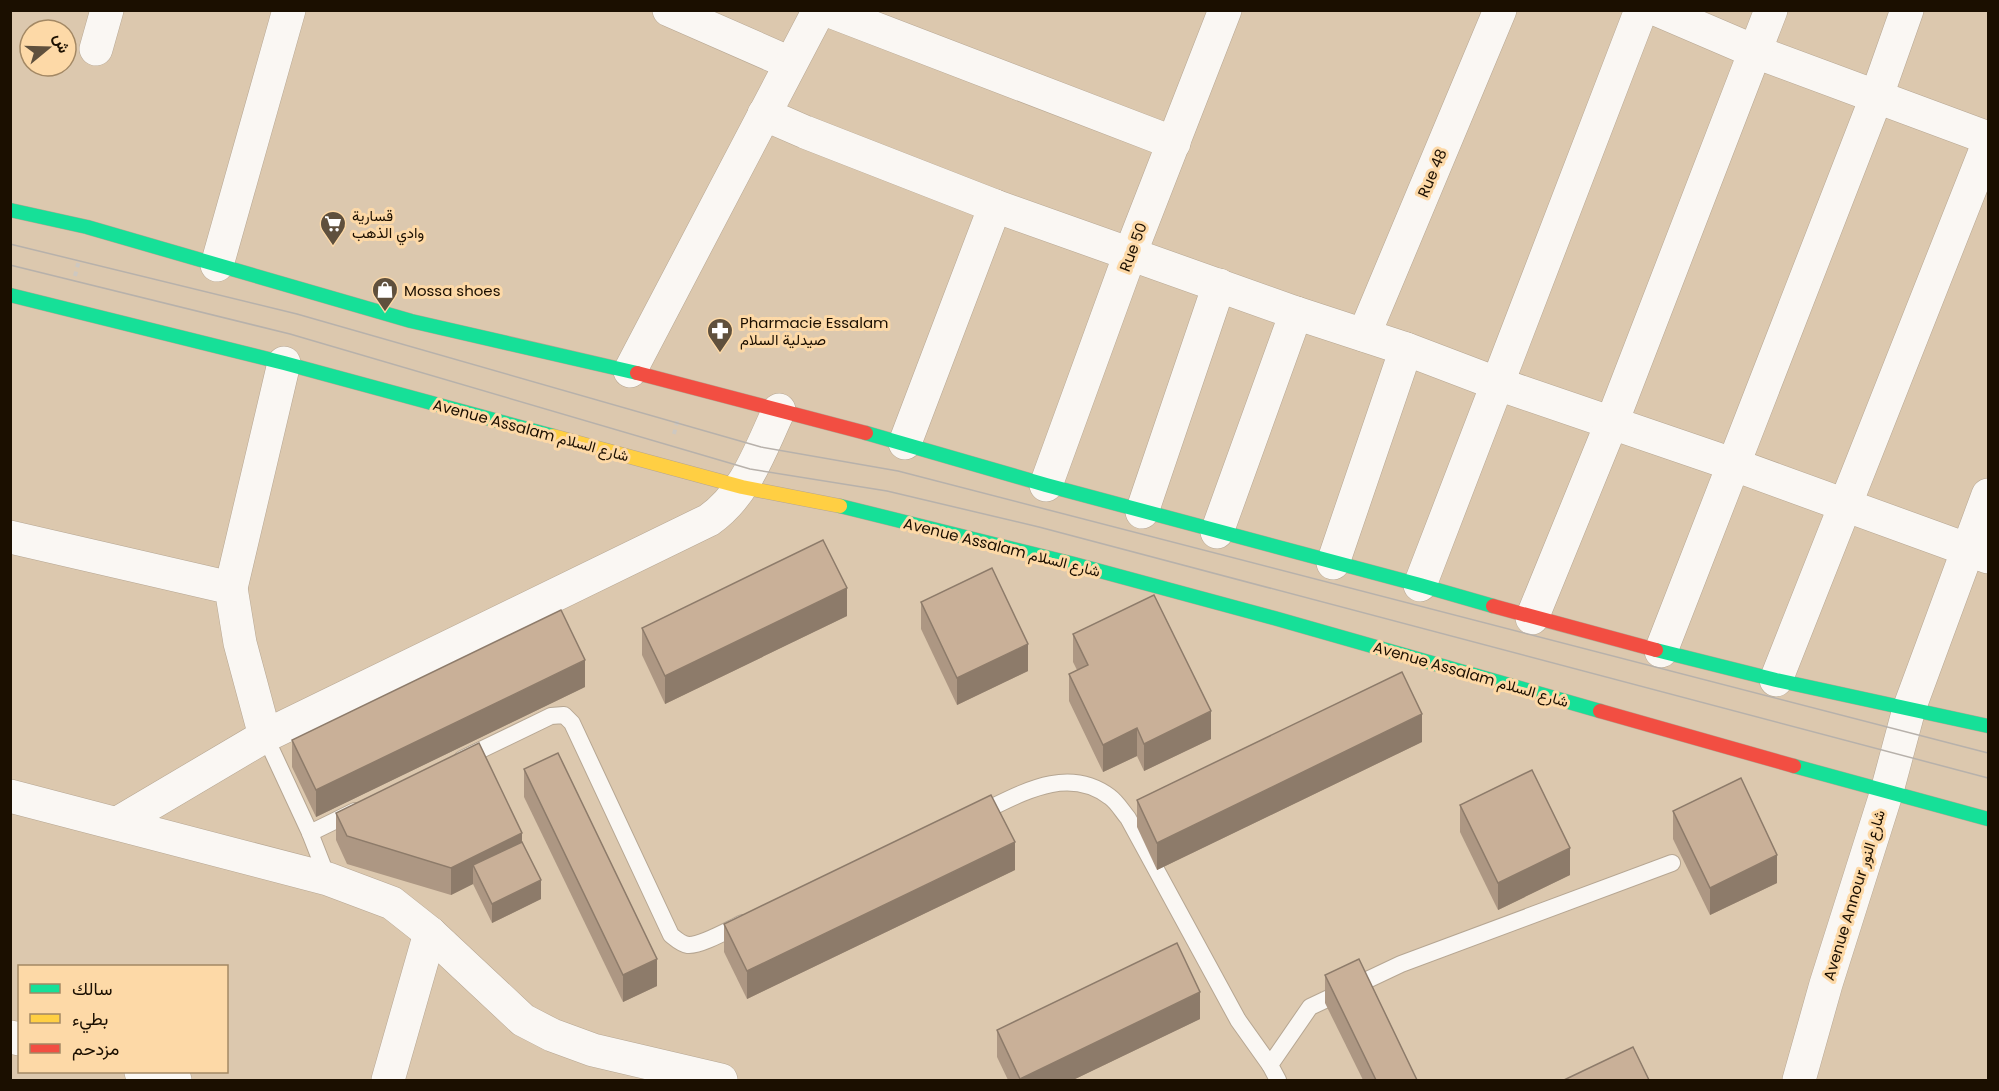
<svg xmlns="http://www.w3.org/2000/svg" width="1999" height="1091" viewBox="0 0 1999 1091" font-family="Poppins,Vazirmatn,sans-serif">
  <rect width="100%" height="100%" fill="#dcc8ae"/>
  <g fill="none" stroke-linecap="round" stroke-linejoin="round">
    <defs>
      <g id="lane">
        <path d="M265 736 310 833 328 879"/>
        <path d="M462 759 551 716 564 715 572 723 671 935C676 939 681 944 688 945 701 946 730 929 743 923"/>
        <path d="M976 815C1019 795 1066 764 1110 797 1117 802 1122 811 1128 818L1238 1020 1270 1065"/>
        <path d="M310 833 355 811"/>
        <path d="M1278 1080 1270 1065 1310 1007 1401 964 1672 863"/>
      </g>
      <g id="street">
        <path d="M669 10 790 63"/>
        <path d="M827 10 1174 143"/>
        <path d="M1658 10 1756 52 1988 138"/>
        <path d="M96 49 107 10"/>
        <path d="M764 114 805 132 995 206 1296 313 1406 349 1498 384 1732 464 1988 557"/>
        <path d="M217 265 289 10"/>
        <path d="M1364 335 1500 10"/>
        <path d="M630 371 819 10"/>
        <path d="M905 443 995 206"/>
        <path d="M1046 485 1130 254 1225 10"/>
        <path d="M1142 512 1219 285"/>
        <path d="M1217 532 1296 313"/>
        <path d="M10 537 231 588 240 643 265 736"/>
        <path d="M1333 563 1406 349"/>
        <path d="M1420 585 1641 10"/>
        <path d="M231 588 284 363"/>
        <path d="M1532 618 1612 422 1771 10"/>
        <path d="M1661 651 1876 98 1907 10"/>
        <path d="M1776 680 1988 144"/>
        <path d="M10 796 328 879 392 903 430 933 523 1020 552 1035 593 1050 721 1080"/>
        <path d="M118 823 265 736 709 520C746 494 760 450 779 410"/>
        <path d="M10 1037 20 1039"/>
        <path d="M141 1072 175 1080"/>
        <path d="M388 1080 430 933"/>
        <path d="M1799 1080 1826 984 1887 791 1909 709 1988 495"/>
      </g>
      <g id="fast">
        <path d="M10 210 87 227 411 321 637 373"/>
        <path d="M10 295 284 363 553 436"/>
        <path d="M866 433 1046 485 1420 585 1493 606"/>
        <path d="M840 506 1074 564 1274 618 1600 711"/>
        <path d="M1656 650 1776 680 1988 726"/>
        <path d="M1794 766 1988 819"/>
      </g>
      <path id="slow" d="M553 436 742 487 840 506"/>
      <g id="jam">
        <path d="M637 373 866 433"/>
        <path d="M1493 606 1656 650"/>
        <path d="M1600 711 1794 766"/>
      </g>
    </defs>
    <use href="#lane" stroke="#b6a692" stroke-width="18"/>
    <use href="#street" stroke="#b6a692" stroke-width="34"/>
    <use href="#fast" stroke="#b6a692" stroke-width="15"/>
    <use href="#slow" stroke="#b6a692" stroke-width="15"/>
    <use href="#jam" stroke="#b6a692" stroke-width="15"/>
    <g stroke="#cec8c0" stroke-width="4" stroke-dasharray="4.5 4.5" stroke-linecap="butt">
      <path d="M75 276 79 260"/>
      <path d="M674 434 678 418"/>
    </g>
    <use href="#lane" stroke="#faf7f3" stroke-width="16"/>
    <use href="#street" stroke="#faf7f3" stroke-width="33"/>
    <use href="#fast" stroke="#16e098" stroke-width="14"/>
    <use href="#slow" stroke="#ffcf43" stroke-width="14"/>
    <use href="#jam" stroke="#f24e42" stroke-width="14"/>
    <g stroke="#b7b1ab" stroke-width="1.5">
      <path d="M10 244 297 314 761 447 898 471 1988 753"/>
      <path d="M10 265 290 334 750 469 887 491 1039 527 1988 778"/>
    </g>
  </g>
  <g fill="#ad9783">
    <path d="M921 602 1028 671 957 705 921 629Z"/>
    <path d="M847 616 665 704 642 655V628Z"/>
    <path d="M1073 634 1211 739 1144 771 1137 756 1103 772 1069 701V674L1077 670 1073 662Z"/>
    <path d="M585 687 316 817 292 767V740Z"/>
    <path d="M1422 742 1157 870 1137 827V800Z"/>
    <path d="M524 769 657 986 623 1002 524 797Z"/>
    <path d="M1460 805 1570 875 1498 910 1460 832Z"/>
    <path d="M1673 811 1777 883 1710 915 1673 839Z"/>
    <path d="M336 813 522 842 541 899 492 923 473 884 451 895 347 864 336 840Z"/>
    <path d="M1015 870 747 999 724 952V924Z"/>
    <path d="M1325 975 1417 1080H1363L1325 1003Z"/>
    <path d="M1200 1019 1073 1080H1008L997 1057V1030Z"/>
  </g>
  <g fill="#8d7b6a">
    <path d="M847 588V616L665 704V676Z"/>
    <path d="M1028 644V671L957 705V678Z"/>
    <path d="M585 660V687L316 817V790Z"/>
    <path d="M1211 711V739L1144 771V744Z"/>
    <path d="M1422 714V742L1157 870V843Z"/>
    <path d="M1137 728V756L1103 772V745Z"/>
    <path d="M522 833V861L473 865V884L451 895V868Z"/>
    <path d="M1015 842V870L747 999V971Z"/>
    <path d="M1570 848V875L1498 910V883Z"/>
    <path d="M1777 855V883L1710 915V888Z"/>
    <path d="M541 880V899L492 923V904Z"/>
    <path d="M657 959V986L623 1002V975Z"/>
    <path d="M1200 992V1019L1073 1080H1020V1079Z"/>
  </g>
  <g fill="#c9b098" stroke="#8d7b6a" stroke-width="1.5">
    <path d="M823 540 847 588 665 676 642 628Z"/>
    <path d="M992 568 1028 644 957 678 921 602Z"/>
    <path d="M1154 595 1211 711 1144 744 1137 728 1103 745 1069 674 1088 665 1073 634Z"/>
    <path d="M561 610 585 660 316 790 292 740Z"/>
    <path d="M1402 672 1422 714 1157 843 1137 800Z"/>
    <path d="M479 743 522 833 451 868 347 836 336 813Z"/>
    <path d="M558 753 657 959 623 975 524 769Z"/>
    <path d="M1532 770 1570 848 1498 883 1460 805Z"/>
    <path d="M1741 778 1777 855 1710 888 1673 811Z"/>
    <path d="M991 795 1015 842 747 971 724 924Z"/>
    <path d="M522 842 541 880 492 904 473 865Z"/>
    <path d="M1177 943 1200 992 1020 1079 997 1030Z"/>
    <path d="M1359 959 1417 1080H1376L1325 975Z"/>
    <path d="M1633 1047 1649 1080H1564Z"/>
  </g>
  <defs>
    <symbol id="supermarket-pin" viewBox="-11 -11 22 30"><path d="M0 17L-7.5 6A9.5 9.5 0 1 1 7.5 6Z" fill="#5f503d" stroke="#fdd9a7"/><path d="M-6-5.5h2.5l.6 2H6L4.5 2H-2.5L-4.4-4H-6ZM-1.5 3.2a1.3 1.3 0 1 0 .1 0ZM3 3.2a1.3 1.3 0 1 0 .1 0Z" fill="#fff"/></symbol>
    <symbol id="shop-pin" viewBox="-11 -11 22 30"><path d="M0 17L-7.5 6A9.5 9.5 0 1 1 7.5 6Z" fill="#5f503d" stroke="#fdd9a7"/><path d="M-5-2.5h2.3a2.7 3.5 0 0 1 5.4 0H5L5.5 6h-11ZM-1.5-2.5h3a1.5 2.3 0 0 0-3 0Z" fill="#fff"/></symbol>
    <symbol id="pharmacy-pin" viewBox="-11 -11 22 30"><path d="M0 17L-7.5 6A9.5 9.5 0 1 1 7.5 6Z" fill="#5f503d" stroke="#fdd9a7"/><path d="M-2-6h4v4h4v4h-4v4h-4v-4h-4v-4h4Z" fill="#fff"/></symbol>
  </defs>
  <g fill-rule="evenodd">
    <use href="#supermarket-pin" x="318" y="209" width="30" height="40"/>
    <use href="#shop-pin" x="370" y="275" width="30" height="40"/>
    <use href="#pharmacy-pin" x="705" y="316" width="30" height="40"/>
  </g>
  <g text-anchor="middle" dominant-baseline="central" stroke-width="6" stroke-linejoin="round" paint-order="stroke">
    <g font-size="15" fill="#1b0f00" stroke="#fdd9a7">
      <text transform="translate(1432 173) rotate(-67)">Rue 48</text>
      <text transform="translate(1133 247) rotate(-69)">Rue 50</text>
      <text transform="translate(531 430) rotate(15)">Avenue Assalam شارع السلام</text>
      <text transform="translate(1002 547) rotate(14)">Avenue Assalam شارع السلام</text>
      <text transform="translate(1471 674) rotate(16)">Avenue Assalam شارع السلام</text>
      <text transform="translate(1854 895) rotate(-73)">Avenue Annour شارع النور</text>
    </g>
    <g font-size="15" fill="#1b0f00" stroke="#fdd9a7" text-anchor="start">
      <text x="352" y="215">قسارية<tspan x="352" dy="17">وادي الذهب</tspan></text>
      <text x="404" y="290">Mossa shoes</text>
      <text x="740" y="322">Pharmacie Essalam<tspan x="740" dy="17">صيدلية السلام</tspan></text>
    </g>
  </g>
  <rect width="1999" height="1091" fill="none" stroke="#1b0f00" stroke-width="24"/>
  <rect x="18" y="965" width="210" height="108" fill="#fdd9a7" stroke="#a38864" stroke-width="1.5"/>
  <rect x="30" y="984" width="30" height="9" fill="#16e098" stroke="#a38864" stroke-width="1.5"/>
  <text x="72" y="995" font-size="18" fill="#1b0f00">سالك</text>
  <rect x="30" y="1014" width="30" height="9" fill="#ffcf43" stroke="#a38864" stroke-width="1.5"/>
  <text x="72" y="1025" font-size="18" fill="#1b0f00">بطيء</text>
  <rect x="30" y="1044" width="30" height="9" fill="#f24e42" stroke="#a38864" stroke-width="1.5"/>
  <text x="72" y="1055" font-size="18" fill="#1b0f00">مزدحم</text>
  <g transform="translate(48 48) rotate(71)"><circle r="28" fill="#fdd9a7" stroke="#a38864" stroke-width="1.5"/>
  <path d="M0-4.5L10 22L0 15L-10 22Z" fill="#5f503d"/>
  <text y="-9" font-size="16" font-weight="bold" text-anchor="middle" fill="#1b0f00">ش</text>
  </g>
</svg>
